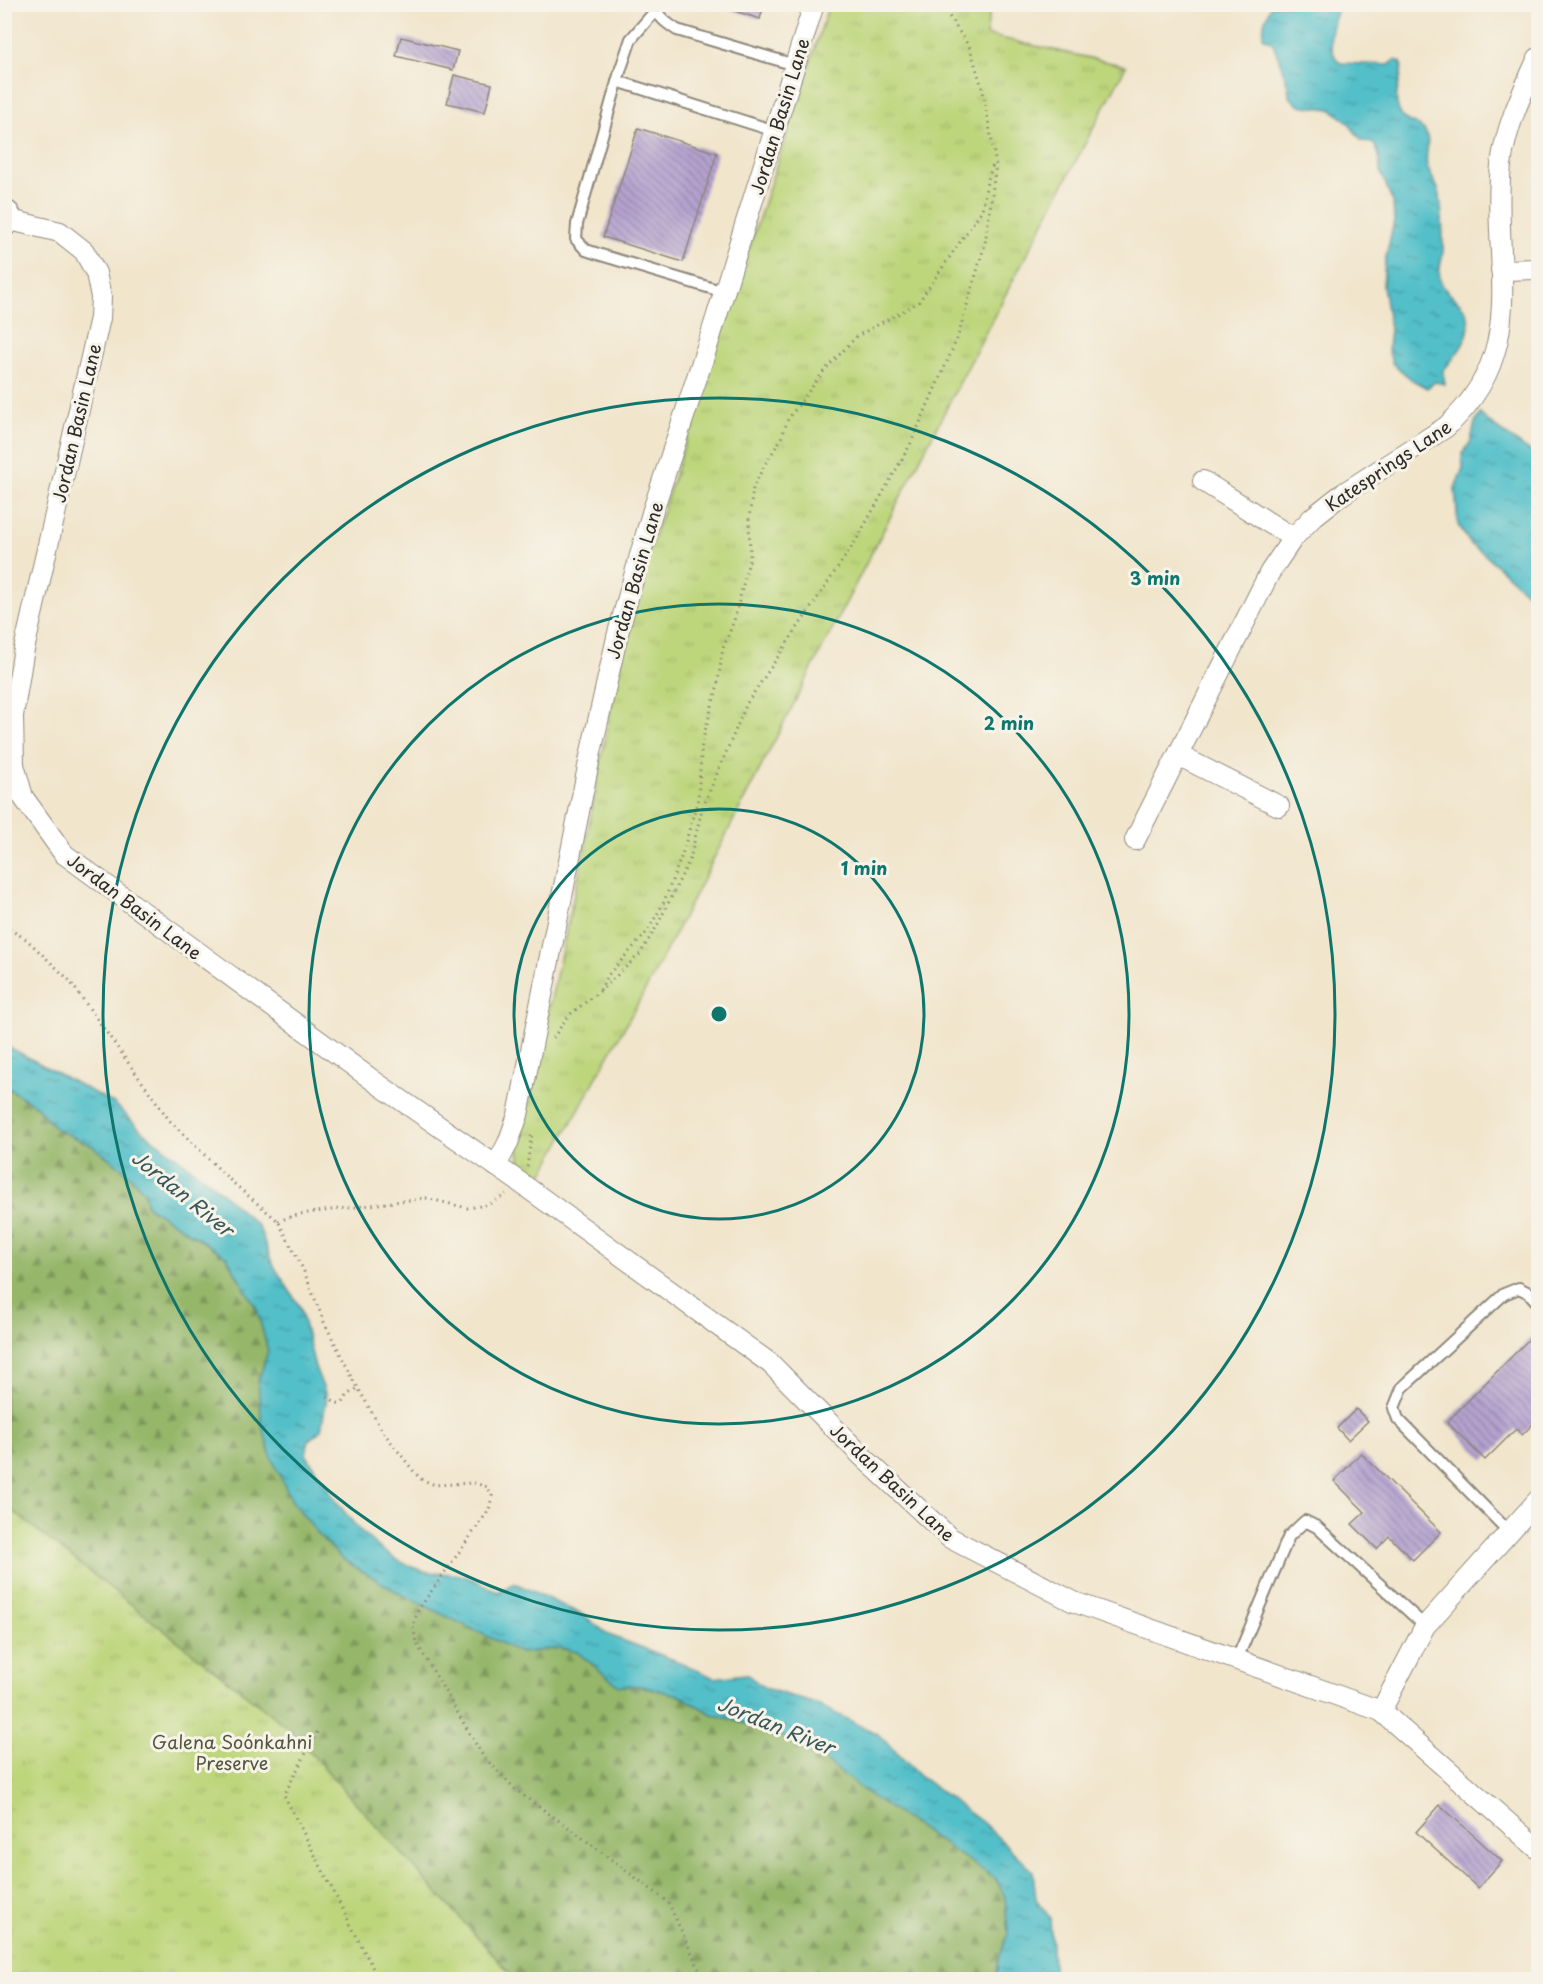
<svg xmlns="http://www.w3.org/2000/svg" width="1543" height="1984" viewBox="0 0 1543 1984" font-family="'Playpen Sans',sans-serif">
  <defs>
    <pattern id="grass-tufts" width="24" height="20" patternUnits="userSpaceOnUse" patternTransform="scale(1.5)"><rect width="24" height="20" fill="#bdd67b"/><path d="M3 7l-1-3M5 7V3M7 7l1-3M15 17l-1-3M17 17v-4M19 17l1-3" fill="none" stroke="#a3b86a"/></pattern>
    <pattern id="forest-firs" width="22" height="20" patternUnits="userSpaceOnUse" patternTransform="scale(1.5)"><rect width="22" height="20" fill="#96b76b"/><path d="M5 1l3.5 6h-7zM16 11l3.5 6h-7z" fill="#7b9558"/></pattern>
    <pattern id="water-ripples" width="26" height="14" patternUnits="userSpaceOnUse" patternTransform="scale(1.5)"><rect width="26" height="14" fill="#52bfc9"/><path d="M2 4q2-2 4 0t4 0M15 11q2-2 4 0t4 0" fill="none" stroke="#449ba3"/></pattern>
    <pattern id="building-back-hatch" width="6" height="6" patternUnits="userSpaceOnUse" patternTransform="scale(1.5)"><rect width="6" height="6" fill="#b5a2cf"/><path d="M-1 5l2 2M0 0l6 6M5-1l2 2" fill="none" stroke="#9384a8"/></pattern>
  </defs>
  <rect width="100%" height="100%" fill="#f7f3e8"/>
  <filter id="ink" filterUnits="userSpaceOnUse"><feTurbulence type="fractalNoise" baseFrequency=".0167" numOctaves="2"/><feDisplacementMap in="SourceGraphic" scale="12" xChannelSelector="R" yChannelSelector="G"/><feConvolveMatrix kernelMatrix="1 2 1 2 8 2 1 2 1" color-interpolation-filters="sRGB"/></filter>
  <filter id="wash" filterUnits="userSpaceOnUse"><feTurbulence type="fractalNoise" baseFrequency=".008" numOctaves="4" result="noise"/><feDisplacementMap in="SourceGraphic" scale="24" xChannelSelector="R" yChannelSelector="G"/><feGaussianBlur stdDeviation="1.35" result="paint"/><feColorMatrix in="noise" values="0 0 0 0 0 0 0 0 0 0 0 0 0 0 0 0 0 1.4 0 .05"/><feComposite in="paint" operator="in"/></filter>
  <g filter="url(#wash)">
    <rect width="100%" height="100%" fill="#f1e5cc"/>
    <g fill="url(#grass-tufts)" stroke="#748053" stroke-width="1.5">
      <path d="M829 5H991L986 35 1126 66 990 324 652 978 537 1184C522 1173 519 1162 519 1144L586 841 616 681 648 556Z"/>
      <path d="M4 1076 224 1235 275 1437 341 1552 721 1706 1008 1979H5Z"/>
    </g>
    <path fill="url(#forest-firs)" stroke="#60714b" stroke-width="1.5" d="M4 1086 35 1105 56 1129 91 1145 121 1167 144 1191 147 1206 226 1256 257 1309 268 1351 258 1382 292 1501 521 1653 560 1648 577 1652 619 1686H640L679 1695 712 1714 774 1732 825 1760 867 1793 996 1879 1005 1897 1008 1934 1000 1955 996 1979H515L289 1729 5 1505Z"/>
    <g fill="url(#water-ripples)" stroke="#3e757a" stroke-width="1.5">
      <path d="M1271 5H1340C1332 24 1324 47 1340 63L1389 65 1395 60 1401 62C1405 78 1391 92 1399 111 1403 123 1417 122 1424 130 1432 140 1424 155 1427 166 1430 177 1439 186 1440 196 1442 211 1443 236 1443 251 1442 260 1438 270 1440 279 1445 298 1468 300 1469 324 1469 342 1453 358 1443 371L1445 384 1435 382 1427 388 1412 380 1392 363 1388 348 1390 329 1383 286 1385 261 1394 221 1393 202 1380 171 1379 155 1374 144 1361 140 1347 121 1330 109 1298 105 1289 96 1288 85 1273 43 1263 37 1264 23Z"/>
      <path d="M1480 414C1490 424 1497 428 1508 436 1518 443 1526 450 1538 456V603L1483 553 1471 545 1458 525 1455 488 1463 468 1462 455 1471 441 1475 422Z"/>
      <path d="M5 1045 115 1104 142 1131 210 1182 259 1227 272 1263 300 1307 315 1367 327 1397 321 1430 309 1440 306 1454C334 1501 368 1555 424 1571 435 1574 448 1573 460 1575 473 1578 486 1586 498 1592L515 1583 583 1615 609 1635 682 1663 714 1678 746 1674 765 1688 816 1704 878 1734 921 1777 982 1822 1007 1846 1033 1871 1036 1899 1050 1918 1054 1979H996L1000 1955 1008 1934 1005 1897 996 1879 867 1793 825 1760 774 1732 712 1714 679 1695 640 1686H619L577 1652 560 1648 521 1653 399 1593 342 1559 317 1533 292 1501 271 1457 262 1424 258 1382 268 1351 257 1309 226 1256 147 1206 144 1191 121 1167 91 1145 56 1129 35 1105 5 1086Z"/>
    </g>
    <g id="blocks">
      <g fill="url(#building-back-hatch)">
        <path d="M713 4H764L760 19Z"/>
        <path d="M401 37 458 51 453 70 396 56Z"/>
        <path d="M454 75 492 84 485 112 447 103Z"/>
        <path d="M638 128 717 153 683 262 603 237Z"/>
        <path d="M1538 1330V1419L1522 1435 1516 1429 1485 1460 1447 1422Z"/>
        <path d="M1356 1409 1368 1421 1348 1440 1337 1428Z"/>
        <path d="M1361 1453 1441 1532 1413 1560 1389 1536 1377 1549 1352 1524 1365 1512 1334 1481Z"/>
        <path d="M1440 1805 1502 1861 1478 1888 1416 1832Z"/>
      </g>
    </g>
  </g>
  <g filter="url(#ink)">
    <use href="#blocks" fill-opacity="0" stroke="#8e887c" stroke-width="1.5"/>
    <g fill="none" stroke-linecap="round" stroke-linejoin="round">
      <defs>
        <g id="service">
          <path d="M655 5C657 17 668 24 677 30L795 65"/>
          <path d="M656 10 631 39 621 68 577 224 576 239 586 250 601 255 724 292"/>
          <path d="M617 81 775 131"/>
          <path d="M1509 1532 1398 1419 1394 1408 1402 1388 1504 1294 1519 1288 1529 1293 1538 1303"/>
          <path d="M1237 1659 1289 1536 1305 1521 1317 1527 1425 1626"/>
        </g>
        <g id="minor">
          <path d="M6 219 60 232 84 251 96 273 101 297 100 318 23 654 13 716 14 765 23 797 64 854 378 1084 518 1181 771 1364 863 1457 950 1538 1074 1602 1381 1711 1538 1849"/>
          <path d="M1501 270 1538 269"/>
          <path d="M1203 481 1293 538"/>
          <path d="M1178 755 1279 806"/>
          <path d="M1135 840 1270 572 1293 538 1313 517 1341 495 1446 427C1532 349 1491 265 1501 165 1506 126 1522 93 1538 58"/>
          <path d="M496 1166 508 1143 518 1115 591 752 618 633 652 513 708 344 814 4"/>
          <path d="M1381 1711 1425 1626 1538 1500"/>
        </g>
        <path id="motorway" d="M4 217V219"/>
      </defs>
      <use href="#service" stroke="#8e887c" stroke-width="14"/>
      <use href="#minor" stroke="#8e887c" stroke-width="22"/>
      <use href="#motorway" stroke="#8e887c" stroke-width="36"/>
      <g stroke="#8e887c" stroke-width="3" stroke-dasharray="1.5 4.5" stroke-linecap="butt">
        <path d="M4 926 26 939 69 980 170 1121 231 1181 278 1221 303 1269 324 1322 352 1377 381 1429 415 1473 421 1479 435 1485 474 1483 488 1487 492 1496 489 1510 418 1610 413 1626 416 1642 483 1756 517 1791 572 1830 668 1902 704 1980"/>
        <path d="M600 990 608 975 647 932 663 904 682 855 698 799 702 742 717 688 723 648 734 621 750 557 749 519 753 488 764 466 781 439 788 419 824 371 857 336 918 303 982 210 987 182 994 162"/>
        <path d="M553 1038 569 1015 600 991 640 954 657 926 690 859 702 809 747 703 855 542 910 445 957 339 985 244 996 165 983 91 970 48 941 4"/>
        <path d="M527 1167 532 1132"/>
        <path d="M278 1221 300 1214 426 1198 467 1208 488 1205 506 1194"/>
        <path d="M327 1397 338 1403H343L347 1396 358 1388"/>
        <path d="M317 1732 284 1795 379 1980"/>
      </g>
      <use href="#service" stroke="#fff" stroke-width="10"/>
      <use href="#minor" stroke="#fff" stroke-width="20"/>
      <use href="#motorway" stroke="#fff" stroke-width="33"/>
    </g>
  </g>
  <g fill="none" stroke="#0f766e" stroke-width="3">
    <circle cx="719" cy="1014" r="205"/>
    <circle cx="719" cy="1014" r="410"/>
    <circle cx="719" cy="1014" r="616"/>
  </g>
  <g text-anchor="middle" dominant-baseline="central" stroke-width="6" stroke-linejoin="round" paint-order="stroke">
    <g font-size="18" fill="#2b2b2b" stroke="#f7f3e8">
      <text transform="translate(779 116) rotate(-73)">Jordan Basin Lane</text>
      <text transform="translate(76 423) rotate(-77)">Jordan Basin Lane</text>
      <text transform="translate(1388 465) rotate(-34)">Katesprings Lane</text>
      <text transform="translate(634 580) rotate(-74)">Jordan Basin Lane</text>
      <text transform="translate(135 906) rotate(37)">Jordan Basin Lane</text>
      <text transform="translate(893 1482) rotate(43)">Jordan Basin Lane</text>
    </g>
    <g font-size="18" fill="#50563f" stroke="#f7f3e8">
      <text x="232" y="1741">Galena Soónkahni<tspan x="232" dy="21">Preserve</tspan></text>
    </g>
    <g font-size="20" font-style="italic" fill="#37575a" stroke="#f7f3e8">
      <text transform="translate(183 1193) rotate(39)">Jordan River</text>
      <text transform="translate(776 1725) rotate(22)">Jordan River</text>
    </g>
  </g>
  <circle cx="719" cy="1014" r="9" fill="#0f766e" stroke="#f7f3e8" stroke-width="3"/>
  <g font-size="18" text-anchor="middle" font-weight="bold" fill="#0f766e" stroke="#f7f3e8" stroke-width="6" stroke-linejoin="round" paint-order="stroke">
    <text x="1155" y="585">3 min</text>
    <text x="1009" y="730">2 min</text>
    <text x="864" y="875">1 min</text>
  </g>
  <rect width="1543" height="1984" fill="none" stroke="#f7f3e8" stroke-width="24"/>
</svg>
